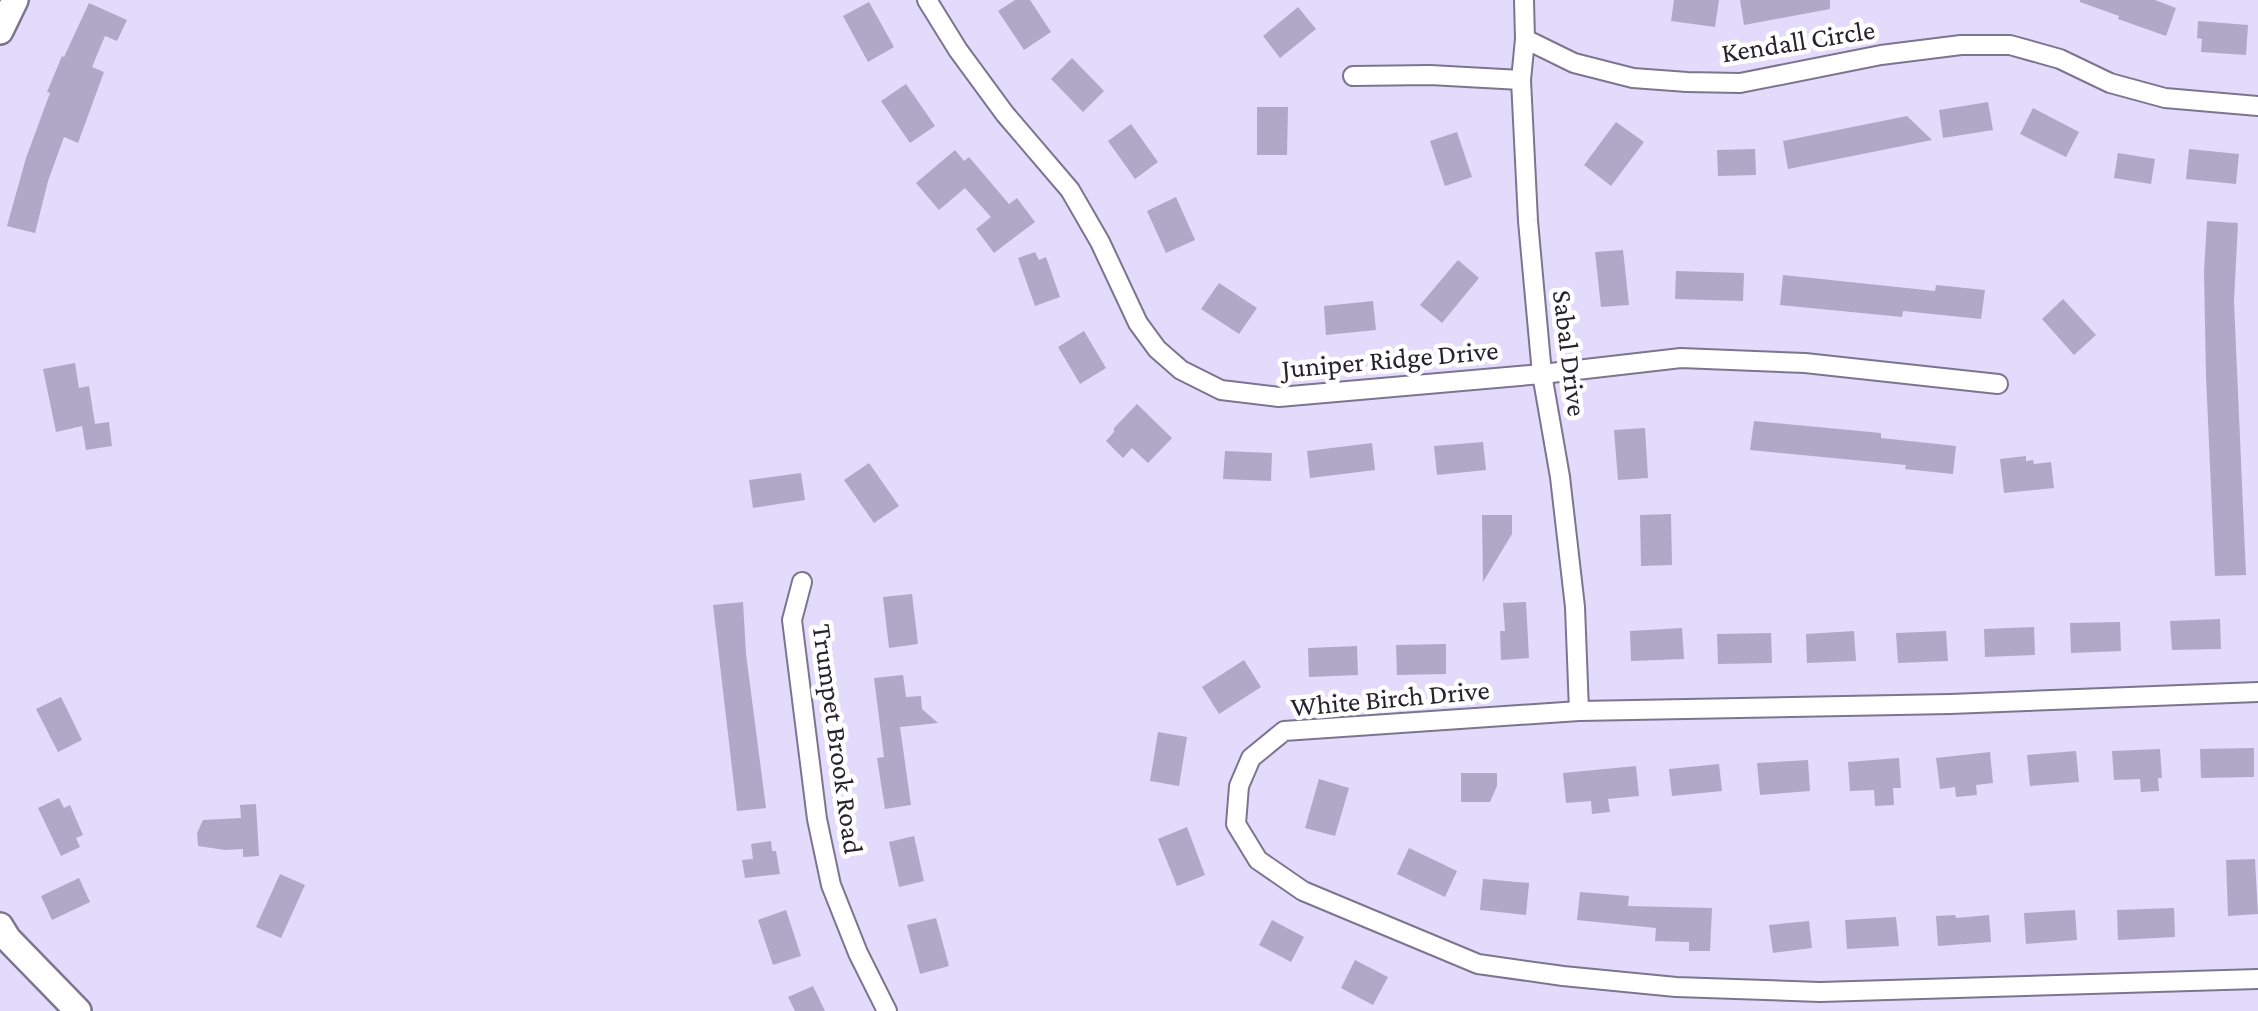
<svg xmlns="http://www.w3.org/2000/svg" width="2258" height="1011" viewBox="0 0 2258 1011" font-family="'Crimson Pro',serif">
  <rect width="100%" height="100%" fill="#e3dbfb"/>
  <g fill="#afa8c6">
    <path d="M1015 0H1030L1051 32 1024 50 998 11Z"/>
    <path d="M1674 0H1719L1715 27 1671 21Z"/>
    <path d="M1740 0H1830V9L1744 25Z"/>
    <path d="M2080 0H2155L2176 8 2166 36 2118 19 2119 16 2080 2Z"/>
    <path d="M869 2 894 47 868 62 843 16Z"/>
    <path d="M89 3 127 20 117 41 105 36 92 67 104 72 78 143 64 137 48 181 35 233 7 226 26 158 50 93 47 92 62 56 64 57Z"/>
    <path d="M1298 7 1316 29 1280 58 1263 36Z"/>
    <path d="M2198 21 2248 25 2246 55 2201 52 2202 39 2197 38Z"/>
    <path d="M1072 58 1104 91 1083 112 1051 79Z"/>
    <path d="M906 84 935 126 910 143 881 101Z"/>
    <path d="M1988 102 1993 130 1943 138 1939 110Z"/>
    <path d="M1257 107H1288L1287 155H1257Z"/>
    <path d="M2033 108 2079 132 2066 157 2020 134Z"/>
    <path d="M1907 116 1932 140 1788 169 1783 141Z"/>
    <path d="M1616 122 1644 142 1611 186 1584 165Z"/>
    <path d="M1131 124 1158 162 1135 179 1108 141Z"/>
    <path d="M1457 132 1472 177 1445 186 1430 141Z"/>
    <path d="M1755 149 1756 175 1718 176 1717 150Z"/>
    <path d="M2189 149 2239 154 2236 184 2186 179Z"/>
    <path d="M955 150 964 161 969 157 1009 204 1017 198 1035 222 994 253 976 229 991 217 965 188 939 210 916 183Z"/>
    <path d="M2118 153 2155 159 2151 184 2114 178Z"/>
    <path d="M1176 197 1195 240 1166 253 1147 211Z"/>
    <path d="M2207 221 2238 223 2234 301 2246 575 2215 576 2206 377 2204 271Z"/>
    <path d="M1623 250 1629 305 1601 307 1595 252Z"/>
    <path d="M1035 252 1039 260 1046 257 1060 297 1035 306 1018 258Z"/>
    <path d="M1458 260 1479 278 1442 323 1420 305Z"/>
    <path d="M1676 271 1744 273 1743 301 1675 299Z"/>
    <path d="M1783 275 1935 291 1936 285 1985 290 1981 319 1903 311 1902 317 1780 305Z"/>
    <path d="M1219 283 1257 308 1239 334 1201 309Z"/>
    <path d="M2063 299 2096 335 2074 355 2042 319Z"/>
    <path d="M1373 301 1376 330 1326 335 1324 306Z"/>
    <path d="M1084 331 1106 368 1080 384 1058 347Z"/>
    <path d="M75 363 79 388 89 386 95 424 109 422 112 446 86 450 82 426 56 432 43 369Z"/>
    <path d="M1137 404 1172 438 1148 463 1132 448 1123 458 1106 441 1114 432V428Z"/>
    <path d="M1754 421 1881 433V438L1956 446 1953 474 1905 469 1906 465 1750 450Z"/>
    <path d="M1645 428 1648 478 1618 480 1614 430Z"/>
    <path d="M1483 442 1486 470 1437 475 1434 446Z"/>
    <path d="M1372 443 1375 470 1310 478 1307 451Z"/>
    <path d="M1225 451 1272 453 1271 481 1223 479Z"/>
    <path d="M2026 456V461L2033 460 2034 464 2051 462 2054 488 2004 493 2000 459Z"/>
    <path d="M869 463 899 506 874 523 844 480Z"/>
    <path d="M801 473 805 500 753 508 749 480Z"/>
    <path d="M1671 514 1672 565 1641 566 1640 515Z"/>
    <path d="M1482 515H1512V534L1483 582Z"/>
    <path d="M912 594 918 644 889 648 883 597Z"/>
    <path d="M743 602 746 654 766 808 737 811 713 605Z"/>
    <path d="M1526 602 1529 658 1501 660 1500 631H1505L1503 603Z"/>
    <path d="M2220 619 2221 649 2172 650 2170 621Z"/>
    <path d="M2120 622 2121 651 2071 653 2070 623Z"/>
    <path d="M2034 627 2035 655 1985 657 1984 629Z"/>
    <path d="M1682 628 1684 659 1631 661 1630 631Z"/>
    <path d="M1854 631 1856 661 1807 663 1806 634Z"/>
    <path d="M1946 631 1948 661 1898 663 1896 633Z"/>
    <path d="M1771 633 1772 663 1718 664 1717 634Z"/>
    <path d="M1446 644V674L1397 675 1396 645Z"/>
    <path d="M1357 646 1358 675 1309 677 1308 648Z"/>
    <path d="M1244 660 1261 687 1219 714 1202 687Z"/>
    <path d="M903 675 906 697 921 696 922 709 938 723 900 727 911 805 885 809 877 758 884 757 874 678Z"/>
    <path d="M61 697 82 740 58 752 36 709Z"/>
    <path d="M1158 732 1187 737 1179 786 1150 781Z"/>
    <path d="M2254 748V777L2201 778 2200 749Z"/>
    <path d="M2160 749 2162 778H2158L2159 791 2141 792 2140 779 2114 780 2112 751Z"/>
    <path d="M2076 751 2079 782 2030 786 2027 755Z"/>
    <path d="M1990 752 1993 783 1976 785 1977 795 1956 797 1955 787 1940 789 1936 758Z"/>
    <path d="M1899 758 1901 788H1893L1894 805 1875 806 1874 790 1850 791 1848 762Z"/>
    <path d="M1808 760 1810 791 1760 795 1757 763Z"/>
    <path d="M1719 764 1722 791 1672 796 1669 769Z"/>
    <path d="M1636 766 1639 796 1608 799 1610 812 1592 814 1591 801 1566 803 1563 773Z"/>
    <path d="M1461 773H1497V786L1490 802H1461Z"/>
    <path d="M1319 779 1349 788 1335 836 1305 828Z"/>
    <path d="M59 798 64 808 70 805 83 835 76 838 80 847 61 856 38 808Z"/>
    <path d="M256 804 259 856 243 857V849L225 850 198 846 197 833 203 820 241 818 240 805Z"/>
    <path d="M1187 827 1205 875 1177 886 1158 839Z"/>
    <path d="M914 836 924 881 899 887 889 842Z"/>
    <path d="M771 841 772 851H776L780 874 745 878 742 860 753 859 751 844Z"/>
    <path d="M1409 848 1457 871 1445 897 1397 874Z"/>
    <path d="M2255 859 2258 914 2228 916 2226 860Z"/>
    <path d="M280 874 305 885 281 938 256 927Z"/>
    <path d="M79 878 90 902 52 920 41 896Z"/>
    <path d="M1483 879 1529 883 1526 915 1480 910Z"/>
    <path d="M1580 892 1629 896 1628 906 1712 908 1710 951H1689V942L1655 941 1656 928 1577 920Z"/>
    <path d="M2174 908 2175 937 2118 940 2117 910Z"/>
    <path d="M786 910 801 956 773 965 758 920Z"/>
    <path d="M2075 910 2077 940 2026 944 2024 913Z"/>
    <path d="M1955 915 1956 918 1989 915 1991 942 1938 946 1936 916Z"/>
    <path d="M1896 917 1899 946 1847 949 1845 920Z"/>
    <path d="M936 918 949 966 920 974 907 925Z"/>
    <path d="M1272 920 1304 937 1291 962 1259 945Z"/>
    <path d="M1809 921 1812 948 1773 953 1769 925Z"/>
    <path d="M1355 960 1388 977 1373 1005 1341 988Z"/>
    <path d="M813 986 825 1011H795L788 997Z"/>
  </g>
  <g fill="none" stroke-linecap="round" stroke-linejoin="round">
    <defs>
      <g id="street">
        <path d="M927 0 958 50 1005 114 1070 190 1100 242 1138 323 1157 349 1181 370 1221 390 1279 397 1542 374 1681 358 1805 363 1998 384"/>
        <path d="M1524 0 1525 39 1521 80 1528 221 1542 374 1560 477 1575 607 1579 711"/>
        <path d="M1525 39 1574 63 1633 78 1687 82 1740 83 1881 55 1961 45H2010L2060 59 2110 83 2165 98 2258 106"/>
        <path d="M1353 76 1430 75 1521 80"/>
        <path d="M802 582 792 620 817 819 831 885 858 953 887 1011"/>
        <path d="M2258 692 1950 704 1579 711 1284 731 1251 758 1239 786 1236 824 1258 860 1303 891 1478 964 1563 976 1676 987 1820 992 2258 979"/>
      </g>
      <g id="secondary">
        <path d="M0 31 15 0"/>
        <path d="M0 926 8 939 78 1011"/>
      </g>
    </defs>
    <use href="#street" stroke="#7b7590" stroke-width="22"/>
    <use href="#secondary" stroke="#7b7590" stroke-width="30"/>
    <use href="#street" stroke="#fff" stroke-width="18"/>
    <use href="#secondary" stroke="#fff" stroke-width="25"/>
  </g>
  <g text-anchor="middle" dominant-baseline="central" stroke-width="9" stroke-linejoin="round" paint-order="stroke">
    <g font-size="28" fill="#26232e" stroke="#fff">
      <text transform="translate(1798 41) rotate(-9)">Kendall Circle</text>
      <text transform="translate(1570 353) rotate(83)">Sabal Drive</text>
      <text transform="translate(1390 359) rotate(-5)">Juniper Ridge Drive</text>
      <text transform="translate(1390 698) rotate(-5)">White Birch Drive</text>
      <text transform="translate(838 739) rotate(82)">Trumpet Brook Road</text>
    </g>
  </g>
</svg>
